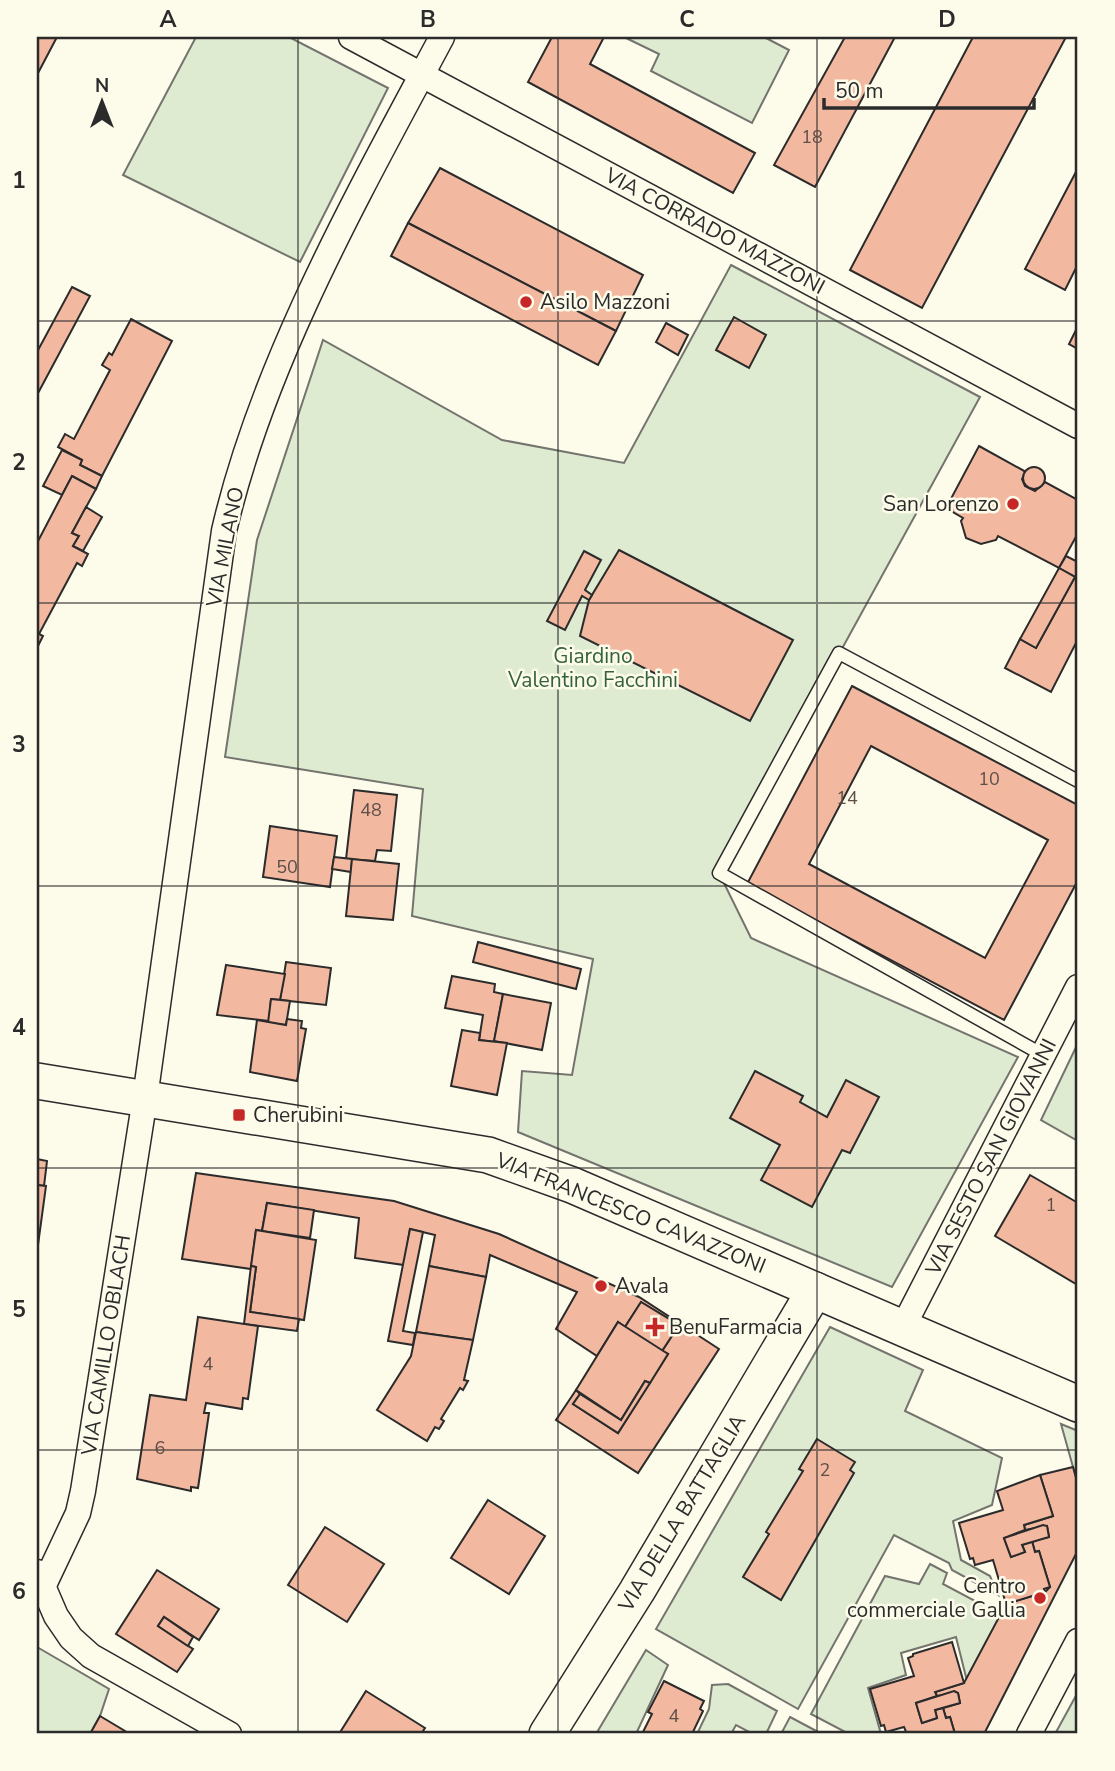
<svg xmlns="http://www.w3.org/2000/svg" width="1115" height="1771" viewBox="0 0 1115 1771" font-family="'Nunito Sans',sans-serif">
  <rect width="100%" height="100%" fill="#fdfbea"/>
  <g fill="#deebd1" stroke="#74746e" stroke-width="2">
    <path d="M196 37H289L388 88 300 262 123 175Z"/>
    <path d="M764 37 789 50 752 123 651 71 659 54 626 38Z"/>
    <path d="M731 265 980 397 719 873 751 938 1018 1057 892 1287 518 1132 522 1071 572 1075 593 959 412 916 423 789 225 757 257 540 323 340 502 440 624 463Z"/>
    <path d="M1078 1043V1141L1041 1120Z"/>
    <path d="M830 1327 923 1370 905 1411 1002 1458 992 1505 953 1521 961 1560 990 1576 998 1595 952 1570 949 1563 894 1535 798 1709 656 1629Z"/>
    <path d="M1061 1424 1078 1431V1485Z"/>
    <path d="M930 1564 947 1573 943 1584 1026 1628 978 1725 956 1637 901 1653 906 1675 868 1688 881 1734H849L811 1714 885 1576 919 1584Z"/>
    <path d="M37 1647 109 1689 100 1716 90 1734H37Z"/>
    <path d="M646 1650 668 1665 636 1734H596Z"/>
    <path d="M728 1684 777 1711 766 1734H753L736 1725 731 1734H697L709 1709 712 1685Z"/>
    <path d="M1078 1692V1734H1055Z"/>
    <path d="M790 1717 822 1734H781Z"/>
  </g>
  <g fill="#f2b8a0" stroke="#2b2b2b" stroke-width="2" fill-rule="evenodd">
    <path d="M37 37H57L37 75Z"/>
    <path d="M552 37H604L590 64 755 153 733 193 528 82Z"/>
    <path d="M845 37H895L815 187 774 165Z"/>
    <path d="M973 37H1066L922 308 850 270Z"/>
    <path d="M440 168 643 275 616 331 408 223Z"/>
    <path d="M1078 168V264L1065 290 1025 269Z"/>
    <path d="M408 223 616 331 598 365 391 256Z"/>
    <path d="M72 287 90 296 37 395V352Z"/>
    <path d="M734 317 766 335 749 368 716 350Z"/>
    <path d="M131 319 172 341 102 476 80 465 82 460 58 447 65 434 74 439 110 370 102 365 109 353 112 355Z"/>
    <path d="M666 323 688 335 678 355 656 342Z"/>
    <path d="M1078 326V349L1069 344Z"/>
    <path d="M979 446 1026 472 1022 479 1025 486 1035 491 1045 482 1078 500V533L1059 568 998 536 996 540 981 544 966 538 961 521 963 518 946 508Z"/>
    <path d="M62 450 82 460 80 465 102 476 96 489 72 476 62 495 43 486Z"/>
    <circle cx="1034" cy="478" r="11"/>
    <path d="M72 476 96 489 72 533 79 536 73 546 88 554 82 566 77 563 39 634 43 636 37 648V543Z"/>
    <path d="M86 507 102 517 83 551 73 546 79 536 72 533Z"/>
    <path d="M619 550 793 640 750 721 580 636 589 600Z"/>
    <path d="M584 551 601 560 585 590 592 595 589 600 582 596 565 630 547 621Z"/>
    <path d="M1066 556 1078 562V639L1051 692 1005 668 1020 639 1036 648 1075 577 1059 568Z"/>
    <path d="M1059 568 1075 577 1036 648 1020 639Z"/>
    <path d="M852 686 1078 805V880L1004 1020 747 884ZM871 746 1048 840 985 958 809 864Z"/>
    <path d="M354 790 397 795 391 851 377 850 375 861 346 859Z"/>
    <path d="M270 826 337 836 330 887 263 877Z"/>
    <path d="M334 857 352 859 351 872 332 869Z"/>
    <path d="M352 859 399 864 393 920 346 916Z"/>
    <path d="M478 942 581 969 576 989 473 962Z"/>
    <path d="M286 962 331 968 326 1005 280 1000Z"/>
    <path d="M226 965 285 974 280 1000 271 999 269 1021 217 1015Z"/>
    <path d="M452 976 495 984 494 992 503 994 494 1042 479 1040 483 1015 445 1008Z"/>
    <path d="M503 994 551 1003 542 1050 494 1041Z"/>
    <path d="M271 999 290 1001 286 1025 268 1023Z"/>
    <path d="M287 1019 302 1021 301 1028 306 1029 297 1081 250 1072 257 1020 286 1025Z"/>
    <path d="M462 1030 480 1033 479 1040 507 1043 497 1095 451 1086Z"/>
    <path d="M755 1071 803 1096 800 1102 827 1117 846 1080 879 1097 850 1153 842 1150 812 1207 761 1180 780 1145 730 1118Z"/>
    <path d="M37 1159 47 1161 44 1186 37 1185Z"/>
    <path d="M196 1173 394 1201 499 1234 639 1297 719 1349 638 1473 556 1420 576 1390 580 1394 573 1404 618 1433 668 1354 662 1351 679 1325 641 1302 625 1327 618 1322 597 1356 556 1329 577 1292 490 1255 486 1277 429 1266 435 1235 410 1229 404 1265 355 1258 359 1218 267 1203 262 1231 256 1230 251 1269 182 1259Z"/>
    <path d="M1030 1175 1078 1203 1076 1284 995 1236Z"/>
    <path d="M37 1185 46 1186 38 1245H37Z"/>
    <path d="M267 1203 314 1210 310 1238 262 1231Z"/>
    <path d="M410 1229 423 1232 403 1331 415 1333 413 1345 388 1341Z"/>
    <path d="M256 1230 316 1240 304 1320 250 1312 256 1267 251 1266Z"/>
    <path d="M251 1266 256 1267 250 1312 299 1319 297 1331 244 1324Z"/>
    <path d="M429 1266 486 1277 473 1340 416 1332Z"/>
    <path d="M641 1302 679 1325 662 1351 625 1327Z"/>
    <path d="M198 1317 258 1326 248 1399 243 1398 242 1409 206 1403 204 1413H209L198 1488 191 1487V1491L137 1479 150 1395 186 1400Z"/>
    <path d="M618 1322 668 1354 650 1383 645 1381 621 1420 576 1390Z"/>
    <path d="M416 1332 473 1340 464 1380 468 1381 463 1390 460 1388 441 1419 444 1421 439 1429 435 1427 427 1441 377 1410 411 1356Z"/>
    <path d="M645 1381 650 1383 618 1433 573 1404 580 1394 621 1420Z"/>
    <path d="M817 1439 855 1462 850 1470 854 1473 781 1600 743 1577 769 1534 766 1532 803 1471 799 1469Z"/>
    <path d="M1073 1467 1078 1485V1550L984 1734H955L950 1717 946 1718 943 1708 960 1703 958 1693 937 1696 935 1692 964 1683 1006 1604 1045 1592 1050 1587 1039 1551 1035 1552 1032 1541 1049 1537 1047 1526 1025 1530 1024 1525 1053 1516 1040 1475Z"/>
    <path d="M1040 1475 1053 1516 1024 1525 1025 1530 1004 1538 1011 1557 1025 1552 1022 1545 1032 1541 1035 1552 1039 1551 1050 1587 1044 1589 1045 1592 1006 1604 993 1560 975 1565 973 1558 970 1559 959 1523 1003 1510 997 1491Z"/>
    <path d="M488 1500 545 1536 509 1594 451 1558Z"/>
    <path d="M1043 1525 1047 1526 1049 1537 1022 1545 1025 1552 1011 1557 1004 1538Z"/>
    <path d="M325 1527 384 1564 347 1622 288 1585Z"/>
    <path d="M157 1570 219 1609 199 1640 164 1617 158 1626 193 1649 177 1672 116 1634Z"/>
    <path d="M164 1617 193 1637 188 1646 158 1626Z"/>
    <path d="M952 1642 964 1683 935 1692 937 1696 916 1703 922 1723 937 1718 935 1710 943 1708 946 1718 950 1717 955 1734H907L904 1727 886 1732 884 1725 881 1726 870 1689 914 1676 908 1658 913 1656V1654Z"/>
    <path d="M664 1681 704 1701 700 1709 703 1711 692 1734H642L652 1714 648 1712Z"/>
    <path d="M366 1691 425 1728 421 1734H339Z"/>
    <path d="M954 1691 958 1693 960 1703 935 1710 937 1718 922 1723 916 1703Z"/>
    <path d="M100 1716 130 1734H90Z"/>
  </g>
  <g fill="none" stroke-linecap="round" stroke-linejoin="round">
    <defs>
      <path id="lane" d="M1043 1055 719 873 839 653 1078 781"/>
      <g id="street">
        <path d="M351 37 1078 426"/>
        <path d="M903 1327 1078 987"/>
        <path d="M37 1572 56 1616 71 1638 91 1656 229 1734"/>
        <path d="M44 1585 78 1513 83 1491 145 1098 224 531C263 361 360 191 442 37"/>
        <path d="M1029 1734 1078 1641"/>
      </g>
      <g id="secondary">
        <path d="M37 1081 488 1155 572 1185 1078 1404"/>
        <path d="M547 1734 637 1591 815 1290"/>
      </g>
    </defs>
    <use href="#lane" stroke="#2b2b2b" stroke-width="15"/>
    <use href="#street" stroke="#2b2b2b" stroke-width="27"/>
    <use href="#secondary" stroke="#2b2b2b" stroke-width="38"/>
    <use href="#lane" stroke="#fdfbea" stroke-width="12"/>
    <use href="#street" stroke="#fdfbea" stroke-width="24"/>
    <use href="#secondary" stroke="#fdfbea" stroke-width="35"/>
  </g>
  <path fill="none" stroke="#2b2b2b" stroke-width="2" stroke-opacity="0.55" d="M298 37V1734M558 37V1734M817 37V1734M37 321H1078M37 603H1078M37 886H1078M37 1168H1078M37 1450H1078"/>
  <g fill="#c62828" stroke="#fdfbea" stroke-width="2.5">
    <circle cx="526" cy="302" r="7"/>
    <circle cx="1013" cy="504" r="7"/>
    <rect x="232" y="1108" width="14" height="14" rx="3.5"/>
    <circle cx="601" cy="1286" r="7"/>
    <path d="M651.5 1316.5h7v7h7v7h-7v7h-7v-7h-7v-7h7z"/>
    <circle cx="1040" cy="1598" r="7"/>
  </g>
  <g text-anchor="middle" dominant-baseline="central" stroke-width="5" stroke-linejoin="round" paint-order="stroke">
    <g font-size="18" fill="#5d4e48">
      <text x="812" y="137">18</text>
      <text x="989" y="779">10</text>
      <text x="847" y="798">14</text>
      <text x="371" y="810">48</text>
      <text x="287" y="867">50</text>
      <text x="1051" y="1205">1</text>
      <text x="208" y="1364">4</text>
      <text x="160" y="1448">6</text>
      <text x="825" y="1470">2</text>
      <text x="674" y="1716">4</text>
    </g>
    <g font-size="21" fill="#2b2b2b" stroke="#fdfbea">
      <text transform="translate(715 231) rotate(28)">VIA CORRADO MAZZONI</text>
      <text transform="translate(225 547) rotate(-79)">VIA MILANO</text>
      <text transform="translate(991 1157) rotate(-63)">VIA SESTO SAN GIOVANNI</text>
      <text transform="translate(631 1213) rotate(22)">VIA FRANCESCO CAVAZZONI</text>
      <text transform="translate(106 1345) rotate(-81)">VIA CAMILLO OBLACH</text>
      <text transform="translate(682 1513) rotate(-59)">VIA DELLA BATTAGLIA</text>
    </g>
    <g font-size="21" fill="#2b2b2b" stroke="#fdfbea" text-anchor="start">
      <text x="540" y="302">Asilo Mazzoni</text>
      <text x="999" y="504" text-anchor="end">San Lorenzo</text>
      <text x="253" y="1115">Cherubini</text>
      <text x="615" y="1286">Avala</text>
      <text x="669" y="1327">BenuFarmacia</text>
      <text x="1026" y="1586" text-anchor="end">Centro<tspan x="1026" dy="24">commerciale Gallia</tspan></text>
    </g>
    <g font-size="21" fill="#34623c" stroke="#fdfbea">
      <text x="593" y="656">Giardino<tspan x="593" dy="24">Valentino Facchini</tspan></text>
    </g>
  </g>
  <rect width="1115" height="1771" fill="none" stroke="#fdfbea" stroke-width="77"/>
  <g transform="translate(102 102)" stroke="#fdfbea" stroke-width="5" paint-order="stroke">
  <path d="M0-5L12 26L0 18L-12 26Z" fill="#2b2b2b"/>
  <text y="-10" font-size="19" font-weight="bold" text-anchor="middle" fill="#2b2b2b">N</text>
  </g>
  <path d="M824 98v10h210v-10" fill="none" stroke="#2b2b2b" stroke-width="3.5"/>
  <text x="835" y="98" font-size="21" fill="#2b2b2b" stroke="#fdfbea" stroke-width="5" paint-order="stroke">50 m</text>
  <rect x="38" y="38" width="1038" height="1694" fill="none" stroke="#2b2b2b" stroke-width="2.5"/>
  <g font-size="23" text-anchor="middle" font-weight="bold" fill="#2b2b2b">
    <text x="168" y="27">A</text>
    <text x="428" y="27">B</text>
    <text x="687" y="27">C</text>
    <text x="947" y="27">D</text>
    <text x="19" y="188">1</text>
    <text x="19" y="470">2</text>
    <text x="19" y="752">3</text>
    <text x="19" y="1035">4</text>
    <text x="19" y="1317">5</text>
    <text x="19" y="1599">6</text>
  </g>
</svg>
